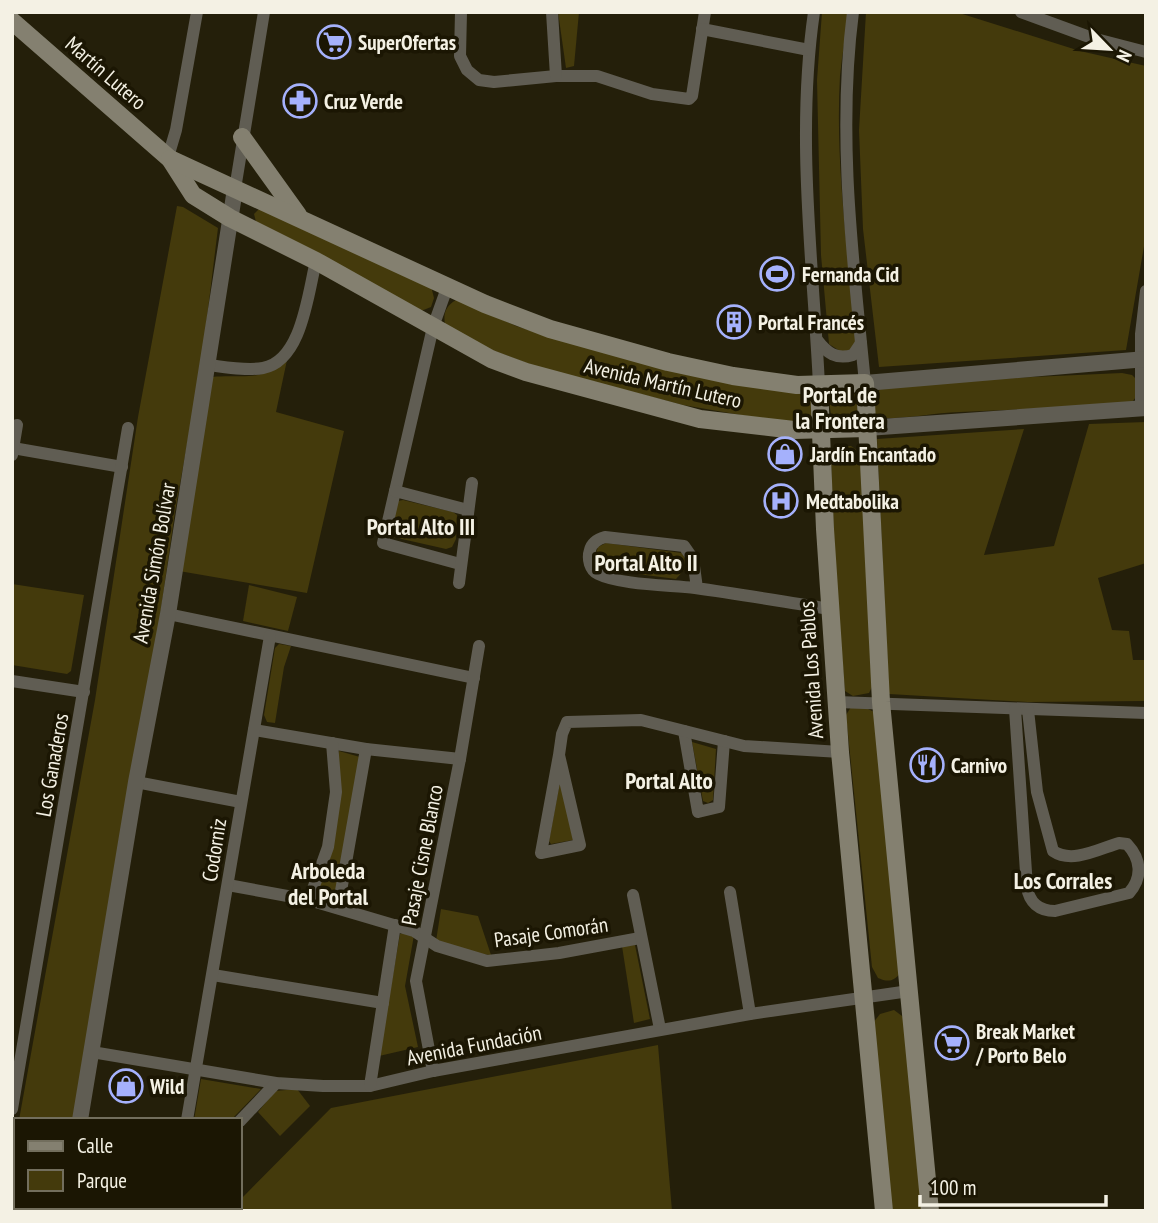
<svg xmlns="http://www.w3.org/2000/svg" width="1158" height="1223" viewBox="0 0 1158 1223" font-family="'PT Sans Narrow',sans-serif">
  <rect width="100%" height="100%" fill="#241f0a"/>
  <g fill="#443a0c">
    <path d="M558 12H579L574 66 566 68Z"/>
    <path d="M822 12H849C846 33 842 54 840 76 835 164 848 254 857 342L855 348 843 353 829 344 821 255 817 80Z"/>
    <path d="M866 12H956L1080 51 1146 66V235L1126 350 879 367 863 229 859 130Z"/>
    <path d="M177 206 183 207 218 228 201 366 175 512 158 630 73 1120H19L95 700 138 417Z"/>
    <path d="M260 208 431 286 434 298 431 307 421 311 256 222 254 214Z"/>
    <path d="M456 300 462 301 516 326 564 341 810 395 813 416 805 423 758 418 683 405 540 368 484 347 445 324C443 313 446 306 456 300Z"/>
    <path d="M287 360 276 412 344 431 307 593 179 571 212 377C244 374 259 383 287 360Z"/>
    <path d="M1122 373 1132 375 1136 379V397L1132 402C1075 408 1017 409 960 412 933 413 906 419 879 418L875 414 874 401 880 389 990 379Z"/>
    <path d="M834 393H853L858 396 857 420 832 421 829 402Z"/>
    <path d="M1146 422V563L1098 578 1112 630 1129 631 1133 660H1146V701L1028 702 889 694 877 439 1024 429 984 555 1054 546 1089 424Z"/>
    <path d="M842 446H851L861 453 872 687 869 693 853 696 845 691 836 587 831 459 834 451Z"/>
    <path d="M403 500 453 512 457 515 456 539 452 547 446 549 393 537 390 532 398 501Z"/>
    <path d="M606 543 682 553 686 558 684 570 676 579 607 570 598 565 594 560 598 547Z"/>
    <path d="M12 584 84 595 71 671 67 674 12 665Z"/>
    <path d="M249 585 297 597 288 631 243 621Z"/>
    <path d="M279 644 291 646 284 667 275 723 267 722 264 715 275 648Z"/>
    <path d="M851 707 866 708 874 712 900 973C894 982 887 982 878 978L872 967 846 715Z"/>
    <path d="M692 742 716 749 713 800 708 803 703 801Z"/>
    <path d="M339 751 360 757 336 896 333 902 314 895Z"/>
    <path d="M561 776 573 840 551 844 549 841Z"/>
    <path d="M441 909 478 916 491 955 478 954 436 941Z"/>
    <path d="M405 932 414 935 405 986 418 1047 379 1056 400 934Z"/>
    <path d="M635 945 650 1019 634 1023 622 946Z"/>
    <path d="M894 1010 906 1019 925 1211H891L873 1023 880 1014Z"/>
    <path d="M658 1045 672 1211H229L232 1207H240V1200L331 1108Z"/>
    <path d="M201 1079 261 1089 231 1120H194Z"/>
    <path d="M297 1089 310 1106 280 1136 258 1112 275 1091Z"/>
    <path d="M16 1141V1207H59L58 1211H12V1163Z"/>
  </g>
  <g fill="none" stroke-linecap="round" stroke-linejoin="round">
    <g stroke="#605d53" stroke-width="12">
      <path d="M461 12 460 56 467 70 479 80 494 82 556 76H597L652 94 689 99 692 96 705 12"/>
      <path d="M552 12 556 76"/>
      <path d="M814 12C796 136 813 262 819 385"/>
      <path d="M853 12C837 136 853 259 865 383"/>
      <path d="M1021 12 1092 38 1146 52"/>
      <path d="M702 29 809 50"/>
      <path d="M168 157 176 130 197 12"/>
      <path d="M235 189 264 12"/>
      <path d="M448 285 433 327 383 543 460 564"/>
      <path d="M817 340C827 353 836 360 853 355L861 343"/>
      <path d="M208 365C225 367 246 371 263 368 302 361 308 293 316 261"/>
      <path d="M1141 409V334L1146 291"/>
      <path d="M13 448 122 467"/>
      <path d="M12 455 17 425"/>
      <path d="M395 491 468 510"/>
      <path d="M459 583 472 483"/>
      <path d="M697 588 693 559 684 546 605 537C598 539 592 542 590 550 587 559 590 570 598 574 620 585 670 585 695 588 740 594 785 602 830 609"/>
      <path d="M168 614 474 678"/>
      <path d="M12 681 84 692"/>
      <path d="M837 702 1146 713"/>
      <path d="M1015 709 1027 887C1029 902 1039 911 1055 911L1129 893C1143 877 1141 859 1127 844L1119 843C1099 849 1072 864 1053 851L1037 792 1028 710"/>
      <path d="M254 730 366 749 460 759"/>
      <path d="M684 731 698 812 719 807 724 741"/>
      <path d="M559 755 541 853 580 845 559 755 562 734 567 722 641 720 744 746 840 752"/>
      <path d="M136 782 241 802"/>
      <path d="M228 885 309 900 414 931 437 946 487 961 559 953 640 938"/>
      <path d="M730 892 750 1014"/>
      <path d="M633 895 660 1029"/>
      <path d="M309 900 328 847 336 792 332 743"/>
      <path d="M338 908 366 749"/>
      <path d="M213 975 383 1003"/>
      <path d="M92 1052 276 1083 323 1086H370L433 1071 750 1014 909 991"/>
      <path d="M433 1071 416 981 460 759 479 646"/>
      <path d="M370 1086 395 925"/>
      <path d="M12 1109 128 428"/>
      <path d="M187 1120 270 636"/>
      <path d="M240 1121 276 1083"/>
      <path d="M66 1209 88 1211"/>
      <path d="M153 1211 156 1207"/>
    </g>
    <g stroke="#605d53" stroke-width="16">
      <path d="M865 383 1146 359"/>
      <path d="M867 428 1146 408"/>
      <path d="M80 1120 136 782 168 614 235 189"/>
      <path d="M65 1211 66 1207"/>
    </g>
    <g stroke="#848070" stroke-width="18">
      <path d="M12 21 170 159 193 195 230 218 316 261 491 359 526 372 700 419 794 430 867 428"/>
      <path d="M242 137 298 215"/>
      <path d="M170 159 485 304 550 329 668 362 733 376 797 385 865 383 881 702 930 1211"/>
      <path d="M819 385 825 529 840 752 884 1211"/>
    </g>
  </g>
  <defs>
    <symbol id="supermarket-ring" viewBox="-11 -11 22 22"><circle r="9.5" fill="#1b1603" stroke="#a5b1fc" stroke-width="1.5"/><path d="M-6-5.5h2.5l.6 2H6L4.5 2H-2.5L-4.4-4H-6ZM-1.5 3.2a1.3 1.3 0 1 0 .1 0ZM3 3.2a1.3 1.3 0 1 0 .1 0Z" fill="#a5b1fc"/></symbol>
    <symbol id="pharmacy-ring" viewBox="-11 -11 22 22"><circle r="9.5" fill="#1b1603" stroke="#a5b1fc" stroke-width="1.5"/><path d="M-2-6h4v4h4v4h-4v4h-4v-4h-4v-4h4Z" fill="#a5b1fc"/></symbol>
    <symbol id="stadium-ring" viewBox="-11 -11 22 22"><circle r="9.5" fill="#1b1603" stroke="#a5b1fc" stroke-width="1.5"/><path d="M0-5a6.5 5 0 1 0 0 10a6.5 5 0 1 0 0-10ZM-3.5-1.8h7v3.6h-7Z" fill="#a5b1fc"/></symbol>
    <symbol id="building-ring" viewBox="-11 -11 22 22"><circle r="9.5" fill="#1b1603" stroke="#a5b1fc" stroke-width="1.5"/><path d="M-4-6H4V6H1V3H-1V6H-4ZM-2.5-4.3h1.7v1.8h-1.7ZM.8-4.3h1.7v1.8H.8ZM-2.5-1h1.7V.8h-1.7ZM.8-1h1.7V.8H.8Z" fill="#a5b1fc"/></symbol>
    <symbol id="shop-ring" viewBox="-11 -11 22 22"><circle r="9.5" fill="#1b1603" stroke="#a5b1fc" stroke-width="1.5"/><path d="M-5-2.5h2.3a2.7 3.5 0 0 1 5.4 0H5L5.5 6h-11ZM-1.5-2.5h3a1.5 2.3 0 0 0-3 0Z" fill="#a5b1fc"/></symbol>
    <symbol id="hospital-ring" viewBox="-11 -11 22 22"><circle r="9.5" fill="#1b1603" stroke="#a5b1fc" stroke-width="1.5"/><path d="M-5-5h3v3.5h4V-5h3V5h-3V1.5h-4V5h-3Z" fill="#a5b1fc"/></symbol>
    <symbol id="restaurant-ring" viewBox="-11 -11 22 22"><circle r="9.5" fill="#1b1603" stroke="#a5b1fc" stroke-width="1.5"/><path d="M-5-6h1v4h1v-4h1v4h1v-4h1v5L-1.5 .5V6h-2V.5L-5-1ZM5-6V6H3V1.5H1.5Q1.5-4 5-6Z" fill="#a5b1fc"/></symbol>
  </defs>
  <g fill-rule="evenodd">
    <use href="#supermarket-ring" x="315" y="23" width="38" height="38"/>
    <use href="#pharmacy-ring" x="281" y="82" width="38" height="38"/>
    <use href="#stadium-ring" x="758" y="255" width="38" height="38"/>
    <use href="#building-ring" x="715" y="303" width="38" height="38"/>
    <use href="#shop-ring" x="766" y="435" width="38" height="38"/>
    <use href="#hospital-ring" x="762" y="482" width="38" height="38"/>
    <use href="#restaurant-ring" x="908" y="746" width="38" height="38"/>
    <use href="#supermarket-ring" x="933" y="1024" width="38" height="38"/>
    <use href="#shop-ring" x="107" y="1067" width="38" height="38"/>
  </g>
  <g text-anchor="middle" dominant-baseline="central" stroke-width="7" stroke-linejoin="round" paint-order="stroke">
    <g font-size="21" font-weight="bold" fill="#f4f1e4" stroke="#1b1603" text-anchor="start">
      <text x="358" y="42">SuperOfertas</text>
      <text x="324" y="101">Cruz Verde</text>
      <text x="802" y="274">Fernanda Cid</text>
      <text x="758" y="322">Portal Francés</text>
      <text x="810" y="454">Jardín Encantado</text>
      <text x="806" y="501">Medtabolika</text>
      <text x="951" y="765">Carnivo</text>
      <text x="976" y="1031">Break Market<tspan x="976" dy="24">/ Porto Belo</tspan></text>
      <text x="150" y="1086">Wild</text>
    </g>
    <g font-size="21" fill="#f4f1e4" stroke="#1b1603">
      <text transform="translate(106 73) rotate(41)">Martín Lutero</text>
      <text transform="translate(663 383) rotate(13)">Avenida Martín Lutero</text>
      <text transform="translate(154 563) rotate(-80)">Avenida Simón Bolívar</text>
      <text transform="translate(811 670) rotate(-94)">Avenida Los Pablos</text>
      <text transform="translate(52 765) rotate(-80)">Los Ganaderos</text>
      <text transform="translate(214 850) rotate(-81)">Codorniz</text>
      <text transform="translate(422 855) rotate(-79)">Pasaje Cisne Blanco</text>
      <text transform="translate(551 932) rotate(-8)">Pasaje Comorán</text>
      <text transform="translate(474 1045) rotate(-11)">Avenida Fundación</text>
    </g>
    <g font-size="23" font-weight="bold" fill="#f4f1e4" stroke="#1b1603">
      <text x="840" y="394">Portal de<tspan x="840" dy="26">la Frontera</tspan></text>
      <text x="421" y="526">Portal Alto III</text>
      <text x="646" y="562">Portal Alto II</text>
      <text x="669" y="780">Portal Alto</text>
      <text x="328" y="870">Arboleda<tspan x="328" dy="26">del Portal</tspan></text>
      <text x="1063" y="880">Los Corrales</text>
    </g>
  </g>
  <rect width="1158" height="1223" fill="none" stroke="#f4f1e4" stroke-width="28"/>
  <rect x="14" y="1118" width="228" height="91" fill="#1b1603" stroke="#726e5d" stroke-width="2"/>
  <rect x="28" y="1141" width="35" height="10" fill="#848070" stroke="#726e5d" stroke-width="2"/>
  <text x="77" y="1153" font-size="21" fill="#f4f1e4">Calle</text>
  <rect x="28" y="1170" width="35" height="21" fill="#443a0c" stroke="#726e5d" stroke-width="2"/>
  <text x="77" y="1188" font-size="21" fill="#f4f1e4">Parque</text>
  <g transform="translate(1109 49) rotate(115)" stroke="#1b1603" stroke-width="5" paint-order="stroke">
  <path d="M0-5L12 26L0 18L-12 26Z" fill="#f4f1e4"/>
  <text y="-10" font-size="19" font-weight="bold" text-anchor="middle" fill="#f4f1e4">N</text>
  </g>
  <path d="M920 1195v10h186v-10" fill="none" stroke="#f4f1e4" stroke-width="3.5"/>
  <text x="930" y="1195" font-size="21" fill="#f4f1e4" stroke="#1b1603" stroke-width="5" paint-order="stroke">100 m</text>
</svg>
